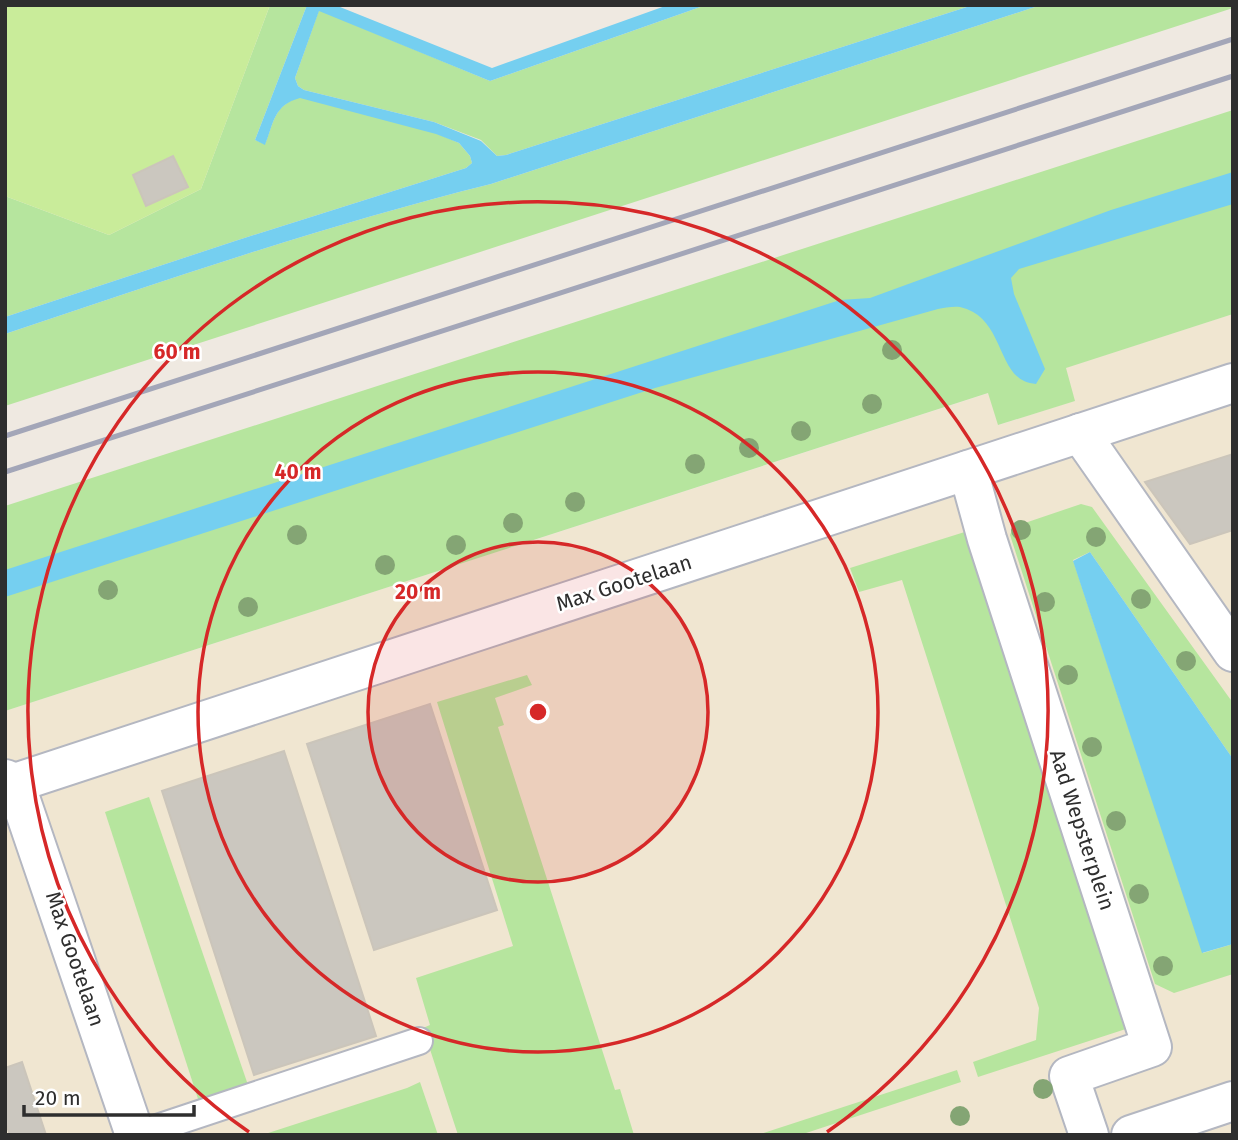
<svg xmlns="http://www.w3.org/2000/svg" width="1238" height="1140" viewBox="0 0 1238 1140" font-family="'Fira Sans',sans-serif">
  <rect width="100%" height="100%" fill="#efe9e1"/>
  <path fill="#f0e6d1" d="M1233 314V1135H5V711L989 393 999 425 1074 401 1065 368Z"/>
  <g fill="#b6e59e">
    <path d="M270 5H307L255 140 265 144C274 122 274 105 300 97L436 133 459 143 470 156 472 163 466 168 235 241 5 317V196L109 235 201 189Z"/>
    <path d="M706 5H973L506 155 497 156 481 140 434 122 304 90 298 86 295 78 319 10 490 81Z"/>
    <path d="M1041 5H1233V8L5 406V334C166 280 326 225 491 184Z"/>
    <path d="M1233 110V314L1066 368 1075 401 998 425 988 393 5 711V506Z"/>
    <path d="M1081 504 1092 507 1233 703V759L1090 552 1073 560 1203 953 1233 944V974L1174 993 1155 984 1010 535 1013 527Z"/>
    <path d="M971 530 1132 1027 978 1077 973 1062 1036 1040 1039 1008 902 580 859 592 850 568Z"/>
    <path d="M527 675 532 685 495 698 504 725 498 727 615 1090 620 1089 634 1135H458L423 1028 430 1025 416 978 513 946 437 702Z"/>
    <path d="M149 797 248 1085 199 1102 105 812Z"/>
    <path d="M957 1070 961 1082 800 1135H757Z"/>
    <path d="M420 1082 438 1135H262L407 1088Z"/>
  </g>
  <path fill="#c9ec9a" d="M5 5H270L201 189 109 235 5 196Z"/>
  <g fill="#75cff0">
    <path d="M307 5H335L492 68 668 5H706L490 81 319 11 295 78 298 86 304 90 434 122 481 141 497 156 506 155 973 5H1041L491 184C326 225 166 280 5 334V317L235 241 466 168 472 163 470 156 459 143 436 134 300 98C274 105 274 122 265 145L255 140Z"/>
    <path d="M1233 172V204L1019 269 1011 278 1014 294 1045 369 1036 384C995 382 1007 317 960 307 953 306 944 308 938 309L655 388 5 597V570L840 300 870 298 1111 210Z"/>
    <path d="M1090 552 1233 759V944L1202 953 1073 561Z"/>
  </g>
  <g fill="#cbc7bf" stroke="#cbc5ba" stroke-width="2">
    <path d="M173 156 188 187 146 206 133 175Z"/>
    <path d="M1233 454V530L1190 544 1145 482Z"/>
    <path d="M430 704 497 910 374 950 307 744Z"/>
    <path d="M284 751 376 1036 254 1075 162 791Z"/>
    <path d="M22 1062 46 1135H10L5 1121V1068Z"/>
  </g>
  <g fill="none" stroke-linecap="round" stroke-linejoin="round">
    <defs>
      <path id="service" d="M136 1135 419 1041"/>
      <g id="pedestrian">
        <path d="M1080 433 1233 652"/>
        <path d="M968 470 987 539 1152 1047 1069 1076 1089 1135"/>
      </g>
      <g id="minor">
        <path d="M5 779 15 783 135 1135"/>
        <path d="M15 783 1233 383"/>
        <path d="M1131 1135 1233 1101"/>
      </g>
    </defs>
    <use href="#service" stroke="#b4b7c1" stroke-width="30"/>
    <use href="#pedestrian" stroke="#b4b7c1" stroke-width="42"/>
    <use href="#minor" stroke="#b4b7c1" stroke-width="42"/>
    <use href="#service" stroke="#fff" stroke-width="26"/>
    <use href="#pedestrian" stroke="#fff" stroke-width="38"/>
    <use href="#minor" stroke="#fff" stroke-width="38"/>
    <g stroke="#a3a6b8" stroke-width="5">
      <path d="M5 436 1233 39"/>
      <path d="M5 472 1233 76"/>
    </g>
  </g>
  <g fill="#84a574">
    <circle cx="892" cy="350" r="10"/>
    <circle cx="872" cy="404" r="10"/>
    <circle cx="801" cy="431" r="10"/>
    <circle cx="749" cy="448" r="10"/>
    <circle cx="695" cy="464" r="10"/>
    <circle cx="575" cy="502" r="10"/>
    <circle cx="513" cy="523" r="10"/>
    <circle cx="1021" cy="530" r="10"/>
    <circle cx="297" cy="535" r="10"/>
    <circle cx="1096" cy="537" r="10"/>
    <circle cx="456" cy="545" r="10"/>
    <circle cx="385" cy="565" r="10"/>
    <circle cx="108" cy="590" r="10"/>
    <circle cx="1141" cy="599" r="10"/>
    <circle cx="1045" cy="602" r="10"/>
    <circle cx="248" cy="607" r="10"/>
    <circle cx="1186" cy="661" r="10"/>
    <circle cx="1068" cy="675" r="10"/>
    <circle cx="1092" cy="747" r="10"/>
    <circle cx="1116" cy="821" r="10"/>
    <circle cx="1139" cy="894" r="10"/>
    <circle cx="1163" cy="966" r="10"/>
    <circle cx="1043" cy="1089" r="10"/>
    <circle cx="960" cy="1116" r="10"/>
  </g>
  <circle cx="538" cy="712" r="170" fill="#d62828" fill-opacity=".12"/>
  <g fill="none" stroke="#d62828" stroke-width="3.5">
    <circle cx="538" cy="712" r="170"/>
    <circle cx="538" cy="712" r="340"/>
    <path d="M249 1132A510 510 0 1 1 827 1132"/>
  </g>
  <g text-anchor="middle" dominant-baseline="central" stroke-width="5" stroke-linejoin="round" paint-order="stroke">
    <g font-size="21" fill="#2e2e2e" stroke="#fff">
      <text transform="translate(624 583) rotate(-18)">Max Gootelaan</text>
      <text transform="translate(1082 830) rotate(72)">Aad Wepsterplein</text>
      <text transform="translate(75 959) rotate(71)">Max Gootelaan</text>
    </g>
  </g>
  <circle cx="538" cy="712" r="10" fill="#d62828" stroke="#fff" stroke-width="3.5"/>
  <g font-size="21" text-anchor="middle" font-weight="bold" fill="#d62828" stroke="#fff" stroke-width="5" stroke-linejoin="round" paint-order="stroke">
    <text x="177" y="359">60 m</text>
    <text x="298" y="479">40 m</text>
    <text x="418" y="599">20 m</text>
  </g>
  <rect width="1238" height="1140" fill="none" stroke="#2e2e2e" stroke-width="14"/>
  <path d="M24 1105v10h170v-10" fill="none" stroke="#2e2e2e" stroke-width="3.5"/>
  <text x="35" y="1105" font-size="21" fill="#2e2e2e" stroke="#ffffff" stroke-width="5" paint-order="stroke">20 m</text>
</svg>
